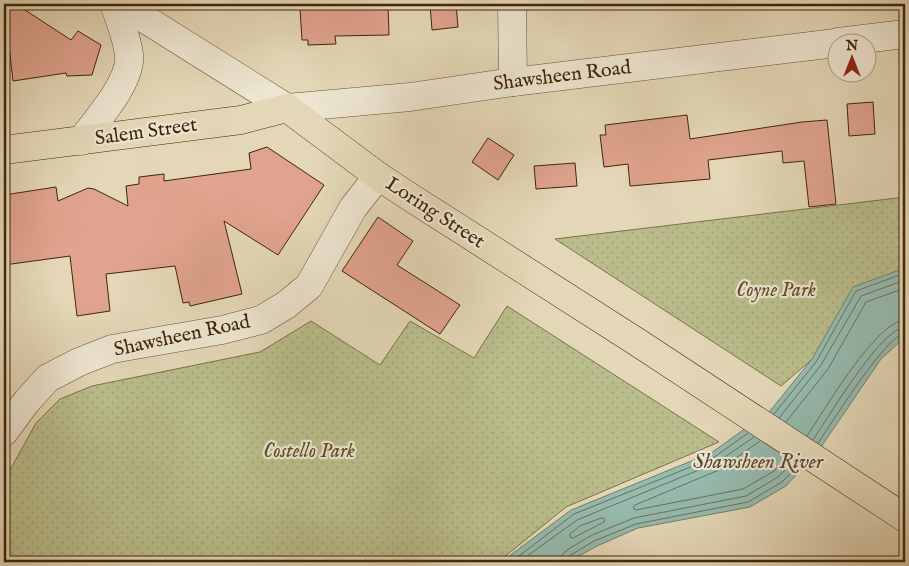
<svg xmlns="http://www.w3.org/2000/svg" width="909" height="566" viewBox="0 0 909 566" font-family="'IM FELL English',serif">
  <defs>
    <pattern id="grass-dots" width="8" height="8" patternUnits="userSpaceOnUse" patternTransform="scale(1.25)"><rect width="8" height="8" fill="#b9bd8b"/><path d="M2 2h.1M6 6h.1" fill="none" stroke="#a0a277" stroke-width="1.8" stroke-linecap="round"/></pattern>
  </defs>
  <rect width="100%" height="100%" fill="#e4d7b7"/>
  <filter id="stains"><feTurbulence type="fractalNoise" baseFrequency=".004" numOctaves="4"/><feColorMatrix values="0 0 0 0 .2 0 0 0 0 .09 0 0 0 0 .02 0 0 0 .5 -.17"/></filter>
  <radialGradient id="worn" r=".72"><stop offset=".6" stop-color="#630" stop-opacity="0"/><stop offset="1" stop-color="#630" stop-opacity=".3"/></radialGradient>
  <g fill="url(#grass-dots)" stroke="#7c724a">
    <path d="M905 197V303L866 313 781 386 555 239Z"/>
    <path d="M507 306 719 442 566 507 498 562H4V481L36 423 60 399 92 386 260 352 311 321 380 365 410 321 474 358Z"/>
  </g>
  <path fill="#95baae" stroke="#737f6c" d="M905 268V337L881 359 819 450 786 486 750 507 638 528 597 546 568 562H504L512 554 571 510 711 453 770 411 812 359 853 287Z"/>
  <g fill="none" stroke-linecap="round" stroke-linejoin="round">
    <g stroke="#6a705c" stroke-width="1">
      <path d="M774 414 816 362 856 291 905 273"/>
      <path d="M779 418 821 365 861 296 905 280"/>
      <path d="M786 422 828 369 866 302 905 288"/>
      <path d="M807 436C824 411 876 321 905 320"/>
      <path d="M813 440C828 418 881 328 905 327"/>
      <path d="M760 441 719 470 635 505 633 508 636 510 743 489 774 471 786 458"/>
      <path d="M818 443C832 423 885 336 905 333"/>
      <path d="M602 518 605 519 604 522 573 538 570 537V534L580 526Z"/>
      <path d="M511 562 574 514 713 458 748 433"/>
      <path d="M519 562 577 520 716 463 754 437"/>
      <path d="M561 562 562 555 567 550 592 535 634 518 746 496 778 477 793 462"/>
      <path d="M567 562 569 556 594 541 636 524 748 502 782 482 798 466"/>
    </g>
  </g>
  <g fill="#e0a38d" stroke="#3f2609">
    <path d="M366 4H388L389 35 335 36 336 44 308 45V40H302L300 9Z"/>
    <path d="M430 4H456L458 27 432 30Z"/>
    <path d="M22 8 71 40 78 31 101 45 92 75 67 76 66 73 13 81 5 10Z"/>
    <path d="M873 102 875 134 849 136 847 104Z"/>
    <path d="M687 115 690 139 802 122 827 120 836 204 809 207 804 161 783 163 782 151 708 160 710 179 630 186 628 164 604 167 600 135H606L605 125Z"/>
    <path d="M488 138 514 155 498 180 472 162Z"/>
    <path d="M267 147 324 185 278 255 224 221 242 294 190 306 189 302 183 303 175 266 106 274 110 311 77 316 70 256 4 265V195L56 187 58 201 88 188 94 189 128 206 126 186 139 184V177L164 174V181L251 169 249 153Z"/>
    <path d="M575 163 577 186 536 189 534 166Z"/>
    <path d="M378 217 413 241 397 265 460 305 440 334 342 271Z"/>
  </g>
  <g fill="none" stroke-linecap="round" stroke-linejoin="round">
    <defs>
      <g id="minor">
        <path d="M121 4 287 108 410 97 513 82 836 43"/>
        <path d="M512 4 513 82"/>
        <path d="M838 42 905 34"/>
        <path d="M81 141C96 121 132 81 129 55 127 38 120 20 114 4"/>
        <path d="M4 432 27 401 48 378 79 362 112 349 222 330 261 320 286 305 309 286 353 208 378 176"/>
      </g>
      <path id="major" d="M4 150 241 120 287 108 378 176 410 197 637 342 905 518"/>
    </defs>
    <use href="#minor" stroke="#685234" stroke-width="29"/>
    <use href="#major" stroke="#3f2609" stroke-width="29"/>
    <use href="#minor" stroke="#ede5d0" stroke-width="28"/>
    <use href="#major" stroke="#e4d7b7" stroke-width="28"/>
  </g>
  <g text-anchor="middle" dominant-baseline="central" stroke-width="4.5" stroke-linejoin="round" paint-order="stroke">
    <g font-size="20" fill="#3f2609" stroke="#ede5d0">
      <text transform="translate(562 76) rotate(-7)">Shawsheen Road</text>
      <text transform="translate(146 132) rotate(-8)">Salem Street</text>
      <text transform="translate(435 213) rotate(33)">Loring Street</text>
      <text transform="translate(182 336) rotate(-12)">Shawsheen Road</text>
    </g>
    <g font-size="20" font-style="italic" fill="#5e4c2a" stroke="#ede5d0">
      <text x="776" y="290">Coyne Park</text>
      <text x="309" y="451">Costello Park</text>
    </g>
    <g font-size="21" font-style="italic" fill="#544b32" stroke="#ede5d0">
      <text x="758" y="462">Shawsheen River</text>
    </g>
  </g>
  <rect width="909" height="566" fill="none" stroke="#e4d7b7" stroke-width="20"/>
  <rect x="5" y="5" width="899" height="556" fill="none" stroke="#3f2609" stroke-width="2.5"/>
  <rect x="10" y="10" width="889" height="546" fill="none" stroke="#3f2609"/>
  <g transform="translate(852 58)"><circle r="24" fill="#ede5d0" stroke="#a79980"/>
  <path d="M0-4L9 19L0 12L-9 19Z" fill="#8f2418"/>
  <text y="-8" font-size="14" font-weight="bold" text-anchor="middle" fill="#3f2609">N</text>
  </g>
  <rect width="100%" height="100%" filter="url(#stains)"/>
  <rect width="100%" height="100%" fill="url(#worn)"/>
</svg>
